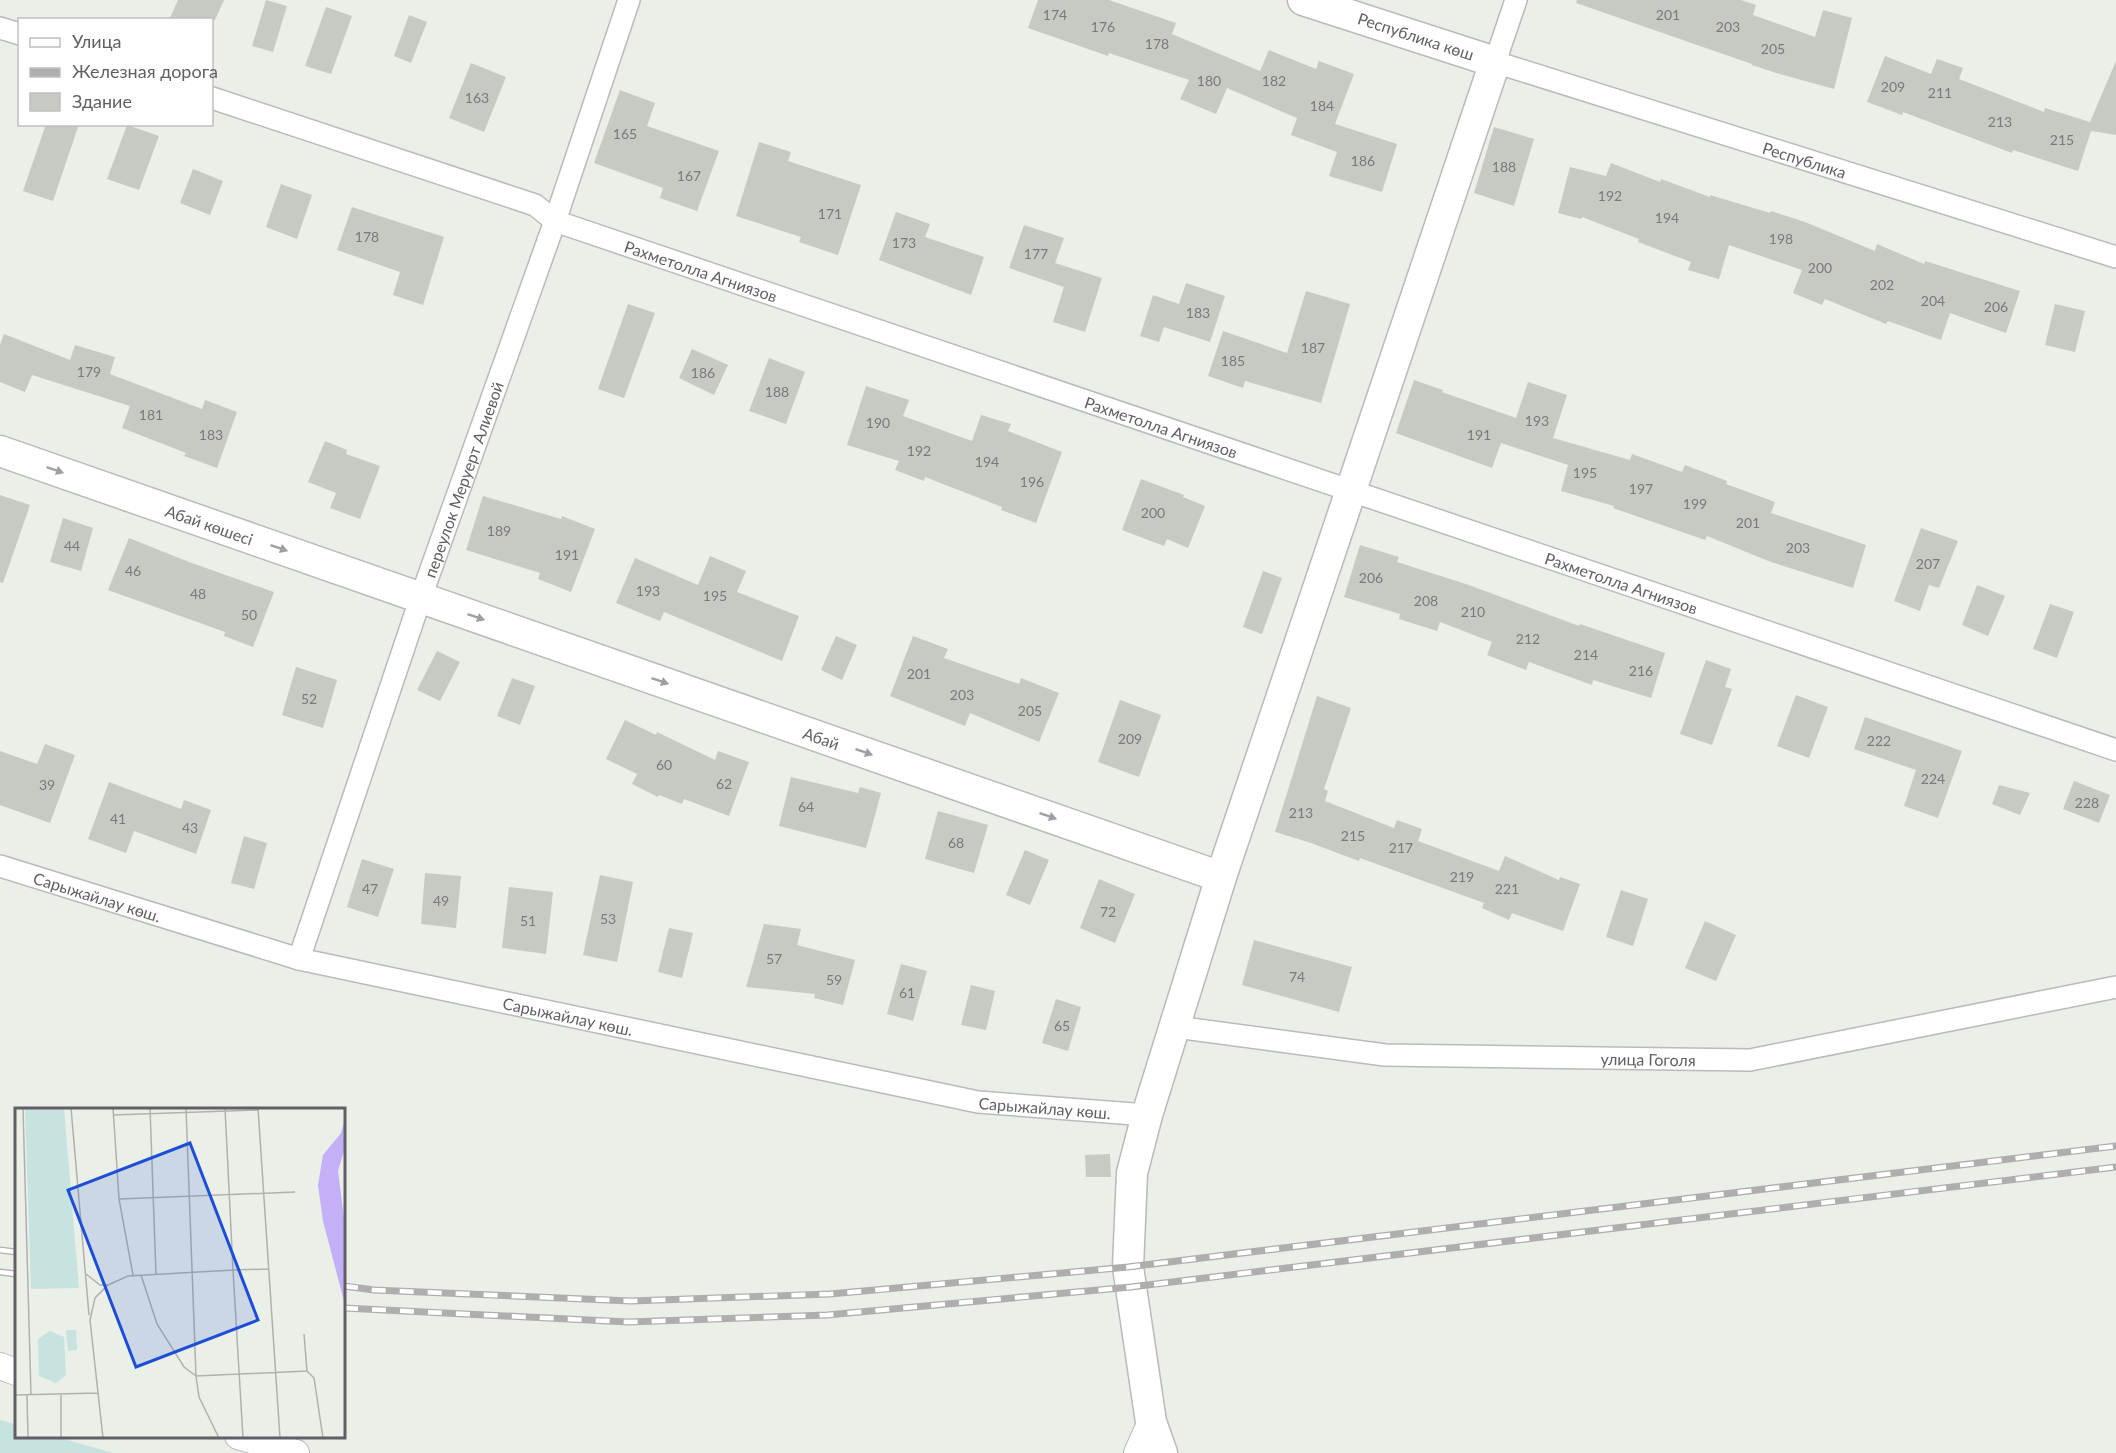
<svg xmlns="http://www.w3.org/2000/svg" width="2116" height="1453" viewBox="0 0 2116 1453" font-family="Lato,sans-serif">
  <rect width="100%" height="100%" fill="#eaefe7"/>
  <path fill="#c6e3df" d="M0 1420 16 1424V1436L57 1437 113 1453H0Z"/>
  <g fill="#c6cac3">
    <path d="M178 0H224L215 20H169Z"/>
    <path d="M266 0 287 6 273 52 252 46Z"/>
    <path d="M1038 0H1109L1176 23 1172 34 1260 71 1269 50 1316 69 1319 61 1354 74 1335 124 1397 144 1382 192 1329 176 1337 152 1291 135 1297 118 1227 88 1216 114 1180 99 1189 80 1109 53 1108 56 1028 28Z"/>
    <path d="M1577 0H1741L1756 5 1753 15 1815 37 1823 10 1852 18 1834 89 1776 73 1752 65V64L1576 3Z"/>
    <path d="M326 7 352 16 331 74 305 66Z"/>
    <path d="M409 15 427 22 411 63 394 56Z"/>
    <path d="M1885 56 1931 74 1937 59 1963 68 1959 79 2044 112 2045 108 2090 122 2116 61V135L2091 131 2078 171 2013 150 2012 153 1903 112 1902 115 1867 102Z"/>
    <path d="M471 63 506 77 484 132 449 118Z"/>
    <path d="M620 90 655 103 647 126 719 151 697 211 660 198 663 188 594 163Z"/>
    <path d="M46 124H79L53 201 23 191Z"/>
    <path d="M127 125 159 136 139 190 107 179Z"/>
    <path d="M1494 127 1534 139 1514 206 1474 193Z"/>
    <path d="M759 142 791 152 788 161 861 185 838 255 799 242 801 237 736 216Z"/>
    <path d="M1611 163 1660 182 1661 179 1710 197V195L1770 213 1771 211 1805 222 1875 251 1877 244 1924 264 1925 261 2020 291 2006 333 1950 313 1941 340 1888 321 1886 324 1825 299 1822 305 1793 293 1802 270 1729 245 1719 279 1688 270 1691 262 1638 242 1639 239 1582 217 1581 219 1558 213 1570 167 1606 176Z"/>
    <path d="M193 169 223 181 210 215 180 203Z"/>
    <path d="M281 184 312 195 297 239 266 227Z"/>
    <path d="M352 207 444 237 423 305 393 295 400 272 337 250Z"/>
    <path d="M896 212 930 224 925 237 984 257 971 295 879 260Z"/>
    <path d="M1024 225 1064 238 1055 263 1102 278 1085 332 1053 322 1064 287 1009 268Z"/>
    <path d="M1186 283 1225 296 1210 342 1164 327 1159 342 1140 336 1153 295 1179 304Z"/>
    <path d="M1306 291 1350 304 1321 403 1245 381 1243 388 1208 376 1223 331 1287 353Z"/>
    <path d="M628 304 655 313 624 398 598 389Z"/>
    <path d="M2055 304 2085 311 2075 352 2045 345Z"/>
    <path d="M4 334 70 360 75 345 115 357 110 374 202 409 205 400 237 412 217 468 184 456 186 453 122 428 130 406 32 375 25 392 0 382V345Z"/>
    <path d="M692 349 728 365 714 395 679 378Z"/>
    <path d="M769 358 805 372 786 424 749 411Z"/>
    <path d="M1414 380 1443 390 1442 392 1516 418 1528 382 1567 395 1553 438 1630 460 1632 454 1682 472 1685 465 1727 481 1726 484 1775 502 1771 513 1866 545 1853 588 1771 562 1707 536 1705 540 1613 508 1614 506 1561 491 1568 465 1501 443 1492 468 1396 433Z"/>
    <path d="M866 386 909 400 903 416 972 441 981 415 1011 424 1008 431 1062 452 1036 523 1001 510 1002 507 925 477 924 481 895 470 899 461 847 445Z"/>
    <path d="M325 441 347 450 346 454 380 466 360 519 330 508 336 493 308 482Z"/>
    <path d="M1141 479 1184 495 1183 497 1205 506 1188 548 1167 539 1164 546 1122 530Z"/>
    <path d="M0 495 30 505 3 583 0 582Z"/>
    <path d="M483 496 561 519 562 516 595 529 571 592 538 579 540 573 466 550Z"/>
    <path d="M63 518 93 528 81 571 50 562Z"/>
    <path d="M1921 528 1958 541 1939 588 1929 585 1920 611 1894 601Z"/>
    <path d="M129 538 189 562 274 592 253 647 224 636 225 632 108 590Z"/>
    <path d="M1360 545 1399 557 1397 562 1469 585 1579 626 1580 624 1665 653 1651 698 1593 680 1592 685 1529 662 1526 670 1487 655 1492 642 1440 622 1437 631 1399 619 1400 614 1344 597Z"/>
    <path d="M710 556 746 571 737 592 799 616 782 661 664 612 660 621 616 603 635 558 698 585Z"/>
    <path d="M1263 571 1282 578 1262 634 1243 627Z"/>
    <path d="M1977 585 2005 596 1988 636 1962 625Z"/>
    <path d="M2050 604 2074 612 2057 658 2033 649Z"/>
    <path d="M836 636 857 645 842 680 821 670Z"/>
    <path d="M913 636 948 649 944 658 1019 684 1021 678 1059 693 1039 742 970 713 965 726 890 696Z"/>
    <path d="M437 651 460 662 440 701 417 690Z"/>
    <path d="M1706 660 1731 669 1725 687 1732 689 1712 745 1680 734Z"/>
    <path d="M296 667 337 680 323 728 282 715Z"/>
    <path d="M512 678 535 686 520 725 497 716Z"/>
    <path d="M1796 695 1828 707 1809 758 1777 746Z"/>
    <path d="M1317 696 1351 708 1324 789 1328 791 1325 801 1394 828 1397 820 1422 829 1418 841 1499 871 1505 856 1559 880 1560 877 1580 884 1563 931 1512 913 1509 920 1482 908 1484 903 1360 858 1359 861 1311 843 1275 832Z"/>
    <path d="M1120 700 1161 715 1139 777 1098 762Z"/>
    <path d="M1865 717 1962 751 1938 818 1904 806 1916 770 1854 749Z"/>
    <path d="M625 720 656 735 657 732 715 760 718 751 749 762 729 816 684 799 682 804 659 795 658 797 632 784 637 774 606 759Z"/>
    <path d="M45 744 75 755 50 823 0 805V751L37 764Z"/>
    <path d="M791 777 858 793 860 787 881 793 866 848 779 826Z"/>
    <path d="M2074 781 2110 795 2099 823 2063 809Z"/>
    <path d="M109 782 181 809 184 800 211 810 196 854 134 831 126 853 88 839Z"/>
    <path d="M1999 785 2030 793 2020 815 1992 804Z"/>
    <path d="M938 811 988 825 974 873 925 859Z"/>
    <path d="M244 836 267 843 254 889 231 883Z"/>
    <path d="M1025 850 1049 860 1030 905 1006 895Z"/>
    <path d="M362 859 394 869 378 917 347 907Z"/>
    <path d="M425 873 461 876 456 928 421 924Z"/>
    <path d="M600 875 633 882 617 962 583 955Z"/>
    <path d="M1099 879 1135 894 1115 943 1080 928Z"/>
    <path d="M509 887 553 892 546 954 502 948Z"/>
    <path d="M1621 890 1648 899 1633 946 1606 937Z"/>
    <path d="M1705 921 1736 935 1716 981 1685 968Z"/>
    <path d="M764 924 801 929 797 945 855 960 843 1005 814 998 815 994 746 987Z"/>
    <path d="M669 928 693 933 682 978 658 972Z"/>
    <path d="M1254 940 1352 967 1339 1012 1242 985Z"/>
    <path d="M901 964 927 971 913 1021 887 1014Z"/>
    <path d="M971 985 995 991 986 1030 961 1025Z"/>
    <path d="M1056 999 1081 1007 1068 1051 1042 1043Z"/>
    <path d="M1110 1154 1111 1177H1086L1085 1155Z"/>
  </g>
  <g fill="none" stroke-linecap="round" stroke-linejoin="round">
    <defs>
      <g id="minor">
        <path id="s1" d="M1516 0 1495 62 2116 257"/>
        <path d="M0 28 20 34"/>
        <path id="s2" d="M212 98 535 205 555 221 2116 750"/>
        <path id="s3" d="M0 866 299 959 978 1102 1147 1115"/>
        <path id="s4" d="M299 959 421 597 555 221 629 0"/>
        <path id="s5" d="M1176 1027 1385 1055 1750 1060 2116 987"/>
      </g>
      <g id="tertiary">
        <path d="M0 1366 16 1372"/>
        <path d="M238 1436 296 1453"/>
        <path d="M1137 1453 1151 1422"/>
      </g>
      <g id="secondary">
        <path id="s6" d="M0 451 1221 877"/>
        <path d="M1162 1453 1151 1422 1128 1267 1132 1173 1147 1115 1221 877 1495 62 1303 0"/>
      </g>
    </defs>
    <use href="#minor" stroke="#bbb9bf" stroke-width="24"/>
    <use href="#tertiary" stroke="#bbb9bf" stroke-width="28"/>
    <use href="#secondary" stroke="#bbb8be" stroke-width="33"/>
    <use href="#minor" stroke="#fff" stroke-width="21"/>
    <use href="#tertiary" stroke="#fff" stroke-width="26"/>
    <use href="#secondary" stroke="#fff" stroke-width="30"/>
    <defs>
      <g id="rail">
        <path d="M0 1250 16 1252"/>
        <path d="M0 1272 16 1274"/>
        <path d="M344 1286 374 1290 631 1301 830 1294 1128 1267 2116 1146"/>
        <path d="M344 1308 628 1322 827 1315 1131 1287 2116 1167"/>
      </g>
    </defs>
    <use href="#rail" stroke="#afaeaf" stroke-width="7"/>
    <use href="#rail" stroke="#fff" stroke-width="4.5" stroke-dasharray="14" stroke-linecap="butt"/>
  </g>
  <defs><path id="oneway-solid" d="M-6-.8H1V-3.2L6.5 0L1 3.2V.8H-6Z" transform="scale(1.5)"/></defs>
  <g fill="#a09ea3">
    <use href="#oneway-solid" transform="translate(55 470) rotate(19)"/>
    <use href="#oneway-solid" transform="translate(279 548) rotate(19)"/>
    <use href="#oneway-solid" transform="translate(476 617) rotate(19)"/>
    <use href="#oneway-solid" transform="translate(660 681) rotate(19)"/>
    <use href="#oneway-solid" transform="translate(864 752) rotate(19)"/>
    <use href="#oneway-solid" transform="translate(1048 816) rotate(19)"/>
  </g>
  <g text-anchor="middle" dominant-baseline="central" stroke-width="4.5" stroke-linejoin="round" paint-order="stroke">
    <g font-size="14" fill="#7a797c">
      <text x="1055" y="14">174</text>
      <text x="1668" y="14">201</text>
      <text x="1103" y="26">176</text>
      <text x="1728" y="26">203</text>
      <text x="1157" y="43">178</text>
      <text x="1773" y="48">205</text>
      <text x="1209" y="80">180</text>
      <text x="1274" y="80">182</text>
      <text x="1893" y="86">209</text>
      <text x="1940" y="92">211</text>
      <text x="477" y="97">163</text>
      <text x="1322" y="105">184</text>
      <text x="2000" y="121">213</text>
      <text x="625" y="133">165</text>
      <text x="2062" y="139">215</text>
      <text x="1363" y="160">186</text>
      <text x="1504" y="166">188</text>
      <text x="689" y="175">167</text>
      <text x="1610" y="195">192</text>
      <text x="830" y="213">171</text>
      <text x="1667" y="217">194</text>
      <text x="367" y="236">178</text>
      <text x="1781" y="238">198</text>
      <text x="904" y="242">173</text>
      <text x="1036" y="253">177</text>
      <text x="1820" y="267">200</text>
      <text x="1882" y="284">202</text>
      <text x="1933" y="300">204</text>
      <text x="1996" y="306">206</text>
      <text x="1198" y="312">183</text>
      <text x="1313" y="347">187</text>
      <text x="1233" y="360">185</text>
      <text x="89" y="371">179</text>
      <text x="703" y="372">186</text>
      <text x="777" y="391">188</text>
      <text x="151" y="414">181</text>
      <text x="1537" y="420">193</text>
      <text x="878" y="422">190</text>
      <text x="211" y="434">183</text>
      <text x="1479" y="434">191</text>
      <text x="919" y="450">192</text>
      <text x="987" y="461">194</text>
      <text x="1585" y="472">195</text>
      <text x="1032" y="481">196</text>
      <text x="1641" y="488">197</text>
      <text x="1695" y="503">199</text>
      <text x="1153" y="512">200</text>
      <text x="1748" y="522">201</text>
      <text x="499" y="530">189</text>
      <text x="72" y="545">44</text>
      <text x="1798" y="547">203</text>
      <text x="567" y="554">191</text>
      <text x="1928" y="563">207</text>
      <text x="133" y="570">46</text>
      <text x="1371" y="577">206</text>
      <text x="648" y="590">193</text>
      <text x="198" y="593">48</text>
      <text x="715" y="595">195</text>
      <text x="1426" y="600">208</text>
      <text x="1473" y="611">210</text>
      <text x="249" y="614">50</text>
      <text x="1528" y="638">212</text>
      <text x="1586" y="654">214</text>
      <text x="1641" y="670">216</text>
      <text x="919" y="673">201</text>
      <text x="962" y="694">203</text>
      <text x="309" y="698">52</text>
      <text x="1030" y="710">205</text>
      <text x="1130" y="738">209</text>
      <text x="1879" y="740">222</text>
      <text x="664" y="764">60</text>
      <text x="1933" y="778">224</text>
      <text x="724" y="783">62</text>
      <text x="47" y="784">39</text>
      <text x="2087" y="802">228</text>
      <text x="806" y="806">64</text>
      <text x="1301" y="812">213</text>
      <text x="118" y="818">41</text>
      <text x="190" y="827">43</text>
      <text x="1353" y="835">215</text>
      <text x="956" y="842">68</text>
      <text x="1401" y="847">217</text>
      <text x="1462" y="876">219</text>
      <text x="370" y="888">47</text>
      <text x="1507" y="888">221</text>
      <text x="441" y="900">49</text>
      <text x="1108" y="911">72</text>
      <text x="608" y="918">53</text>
      <text x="528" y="920">51</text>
      <text x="774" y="958">57</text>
      <text x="1297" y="976">74</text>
      <text x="834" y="979">59</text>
      <text x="907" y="992">61</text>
      <text x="1062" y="1025">65</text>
    </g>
    <g font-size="16" fill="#615e65" stroke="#fff">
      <text transform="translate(1416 36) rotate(18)">Республика көш</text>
      <text stroke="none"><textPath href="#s1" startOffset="390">Республика</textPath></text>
      <text stroke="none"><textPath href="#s2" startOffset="520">Рахметолла Агниязов</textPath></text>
      <text stroke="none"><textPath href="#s2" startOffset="1006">Рахметолла Агниязов</textPath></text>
      <text stroke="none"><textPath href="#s4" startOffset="507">переулок Меруерт Алиевой</textPath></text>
      <text stroke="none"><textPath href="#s6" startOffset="222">Абай көшесі</textPath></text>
      <text stroke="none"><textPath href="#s2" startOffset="1492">Рахметолла Агниязов</textPath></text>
      <text stroke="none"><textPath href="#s6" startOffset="870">Абай</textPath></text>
      <text stroke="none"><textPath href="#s3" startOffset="102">Сарыжайлау көш.</textPath></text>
      <text stroke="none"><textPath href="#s3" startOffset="588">Сарыжайлау көш.</textPath></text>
      <text stroke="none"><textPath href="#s5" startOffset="474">улица Гоголя</textPath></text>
      <text stroke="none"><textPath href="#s3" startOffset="1074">Сарыжайлау көш.</textPath></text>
    </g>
  </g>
  <g transform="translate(15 1108)">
    <rect width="330" height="330" fill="#eaefe7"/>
    <path d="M10 0H49L64 180 16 181ZM51 222H61L62 242 53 243ZM35 223 49 229 51 267 41 275 24 268 23 231Z" fill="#c6e3df"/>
    <path d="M330 11V40L323 63 330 117V197L308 113 303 77 308 47 326 25Z" fill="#c3b0f6"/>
    <path fill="none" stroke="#afb1af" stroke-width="1.5" d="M8 0 16 287M56 0 74 207M98 0 104 91 118 167M135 0 141 166M171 0 181 268 184 289 204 330M243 0 265 330M98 7 243 2M104 91 280 84M71 166 85 177H93M126 167 142 216 169 259 181 268M289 226 292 263 299 270 308 330M181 268 292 263M0 287 83 285M12 287 13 330M46 287V330M88 330 75 212 80 190 93 177 113 168 218 162 210 0M228 330 218 162 254 161"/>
    <path fill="#1d4ed8" fill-opacity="0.15" stroke="#1d4ed8" stroke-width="3" d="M175 35 243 212 121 259 53 82Z"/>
    <rect width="330" height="330" fill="none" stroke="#615e65" stroke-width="3"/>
  </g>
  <rect x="18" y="18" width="195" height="108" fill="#ffffff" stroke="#c0bfc1" stroke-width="1.5"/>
  <rect x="30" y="38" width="30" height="9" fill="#ffffff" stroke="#c0bfc1" stroke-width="1.5"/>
  <text x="72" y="48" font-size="18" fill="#615e65">Улица</text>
  <rect x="30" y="68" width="30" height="9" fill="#afaeaf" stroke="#c0bfc1" stroke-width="1.5"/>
  <text x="72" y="78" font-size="18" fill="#615e65">Железная дорога</text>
  <rect x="30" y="93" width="30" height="18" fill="#c6cac3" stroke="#c0bfc1" stroke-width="1.5"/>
  <text x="72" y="108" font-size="18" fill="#615e65">Здание</text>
</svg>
